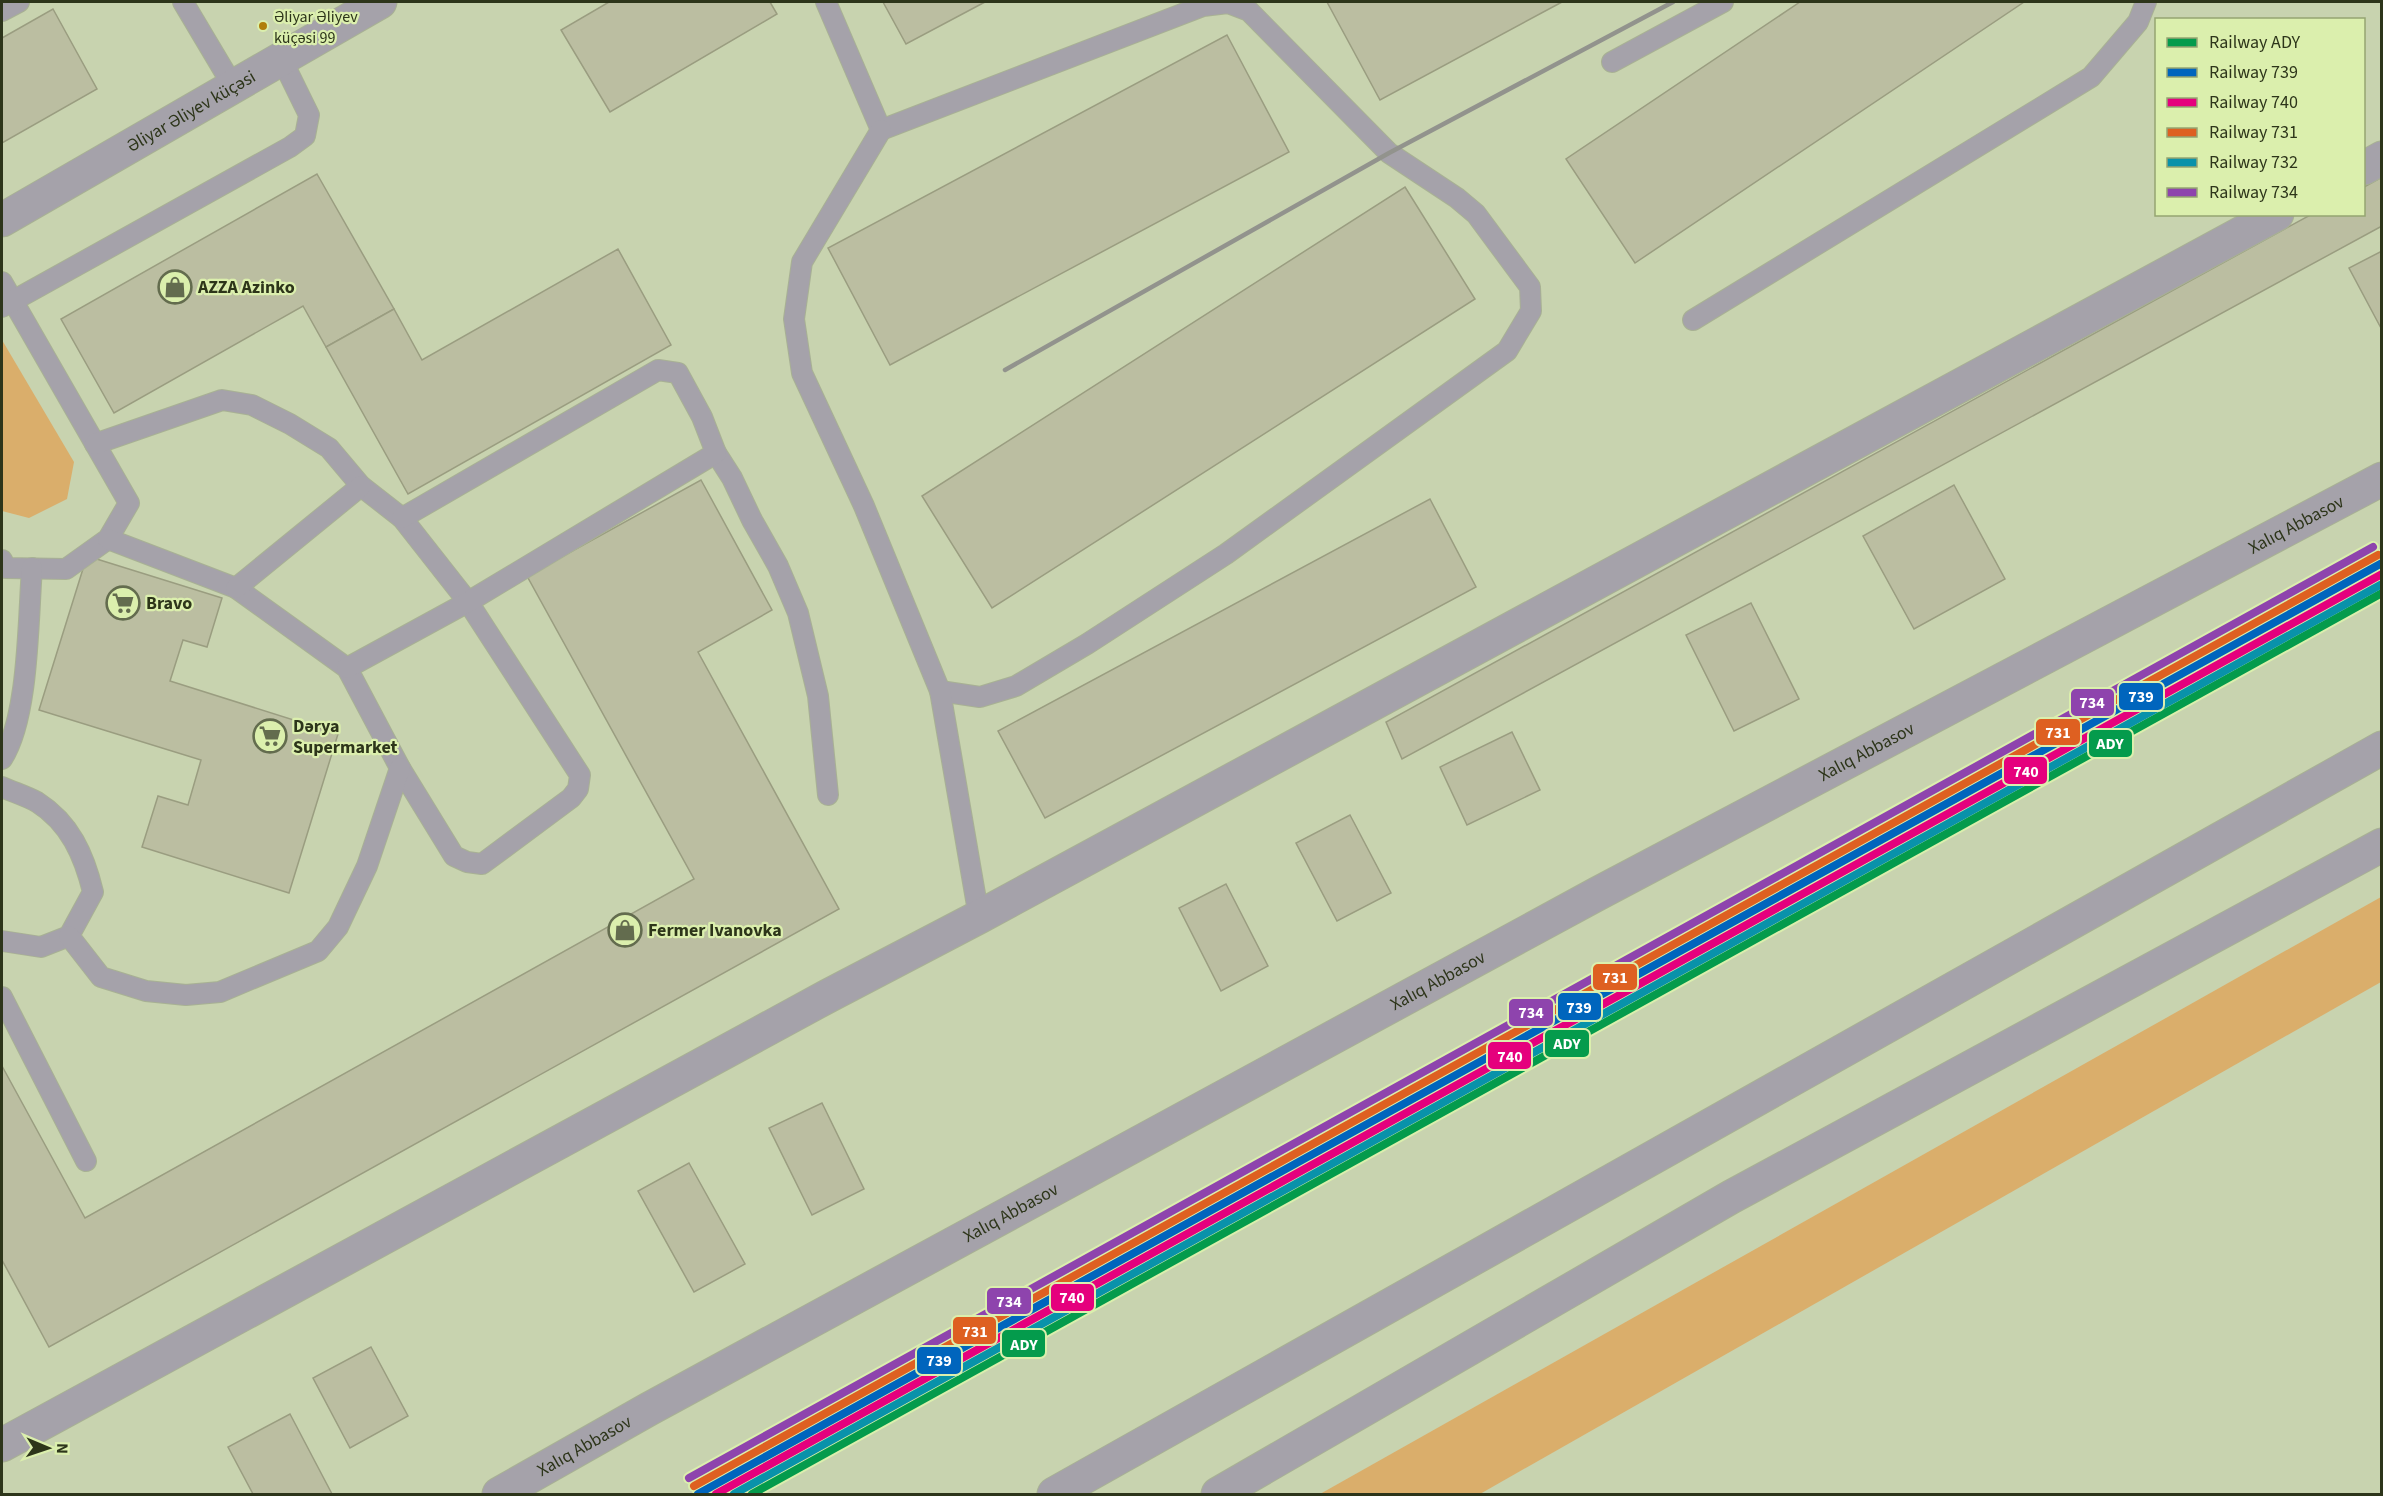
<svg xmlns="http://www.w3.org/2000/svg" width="2383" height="1496" viewBox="0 0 2383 1496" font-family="'Source Sans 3',sans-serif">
  <rect width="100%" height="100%" fill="#c8d3af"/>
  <g fill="#daae6b">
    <path d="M2 340 74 462 67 499 29 518 2 511Z"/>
    <path d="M2381 897V982L1480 1494H1320Z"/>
  </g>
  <g fill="#bbbea1" stroke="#9a9d80" stroke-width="1.5">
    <path d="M609 2H770L777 14 610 112 561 30Z"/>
    <path d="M883 2H985L906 44Z"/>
    <path d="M1327 2H1562L1380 100Z"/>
    <path d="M1800 2H2024L1635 263 1566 159Z"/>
    <path d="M53 9 97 89 2 143V38Z"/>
    <path d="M1227 35 1289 152 890 365 828 248Z"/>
    <path d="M317 174 394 309 326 347 303 306 114 413 61 319Z"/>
    <path d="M2382 177V226L1402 759 1386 722 2312 214H2364V187Z"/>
    <path d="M1405 187 1475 299 992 608 922 496Z"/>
    <path d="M618 249 671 345 408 494 326 347 394 309 422 360Z"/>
    <path d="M2382 251V330L2349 268Z"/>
    <path d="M701 480 772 610 698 652 839 909 49 1347 2 1260V1066L85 1218 694 879 527 576Z"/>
    <path d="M1954 485 2005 579 1914 629 1863 536Z"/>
    <path d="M1430 499 1476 587 1045 818 998 731Z"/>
    <path d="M87 556 222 598 207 647 183 640 170 681 338 734 289 893 142 847 158 796 188 805 201 760 39 710Z"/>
    <path d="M1751 603 1799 699 1734 731 1686 635Z"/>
    <path d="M1512 732 1540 790 1467 825 1440 767Z"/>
    <path d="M1350 815 1391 893 1337 921 1296 843Z"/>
    <path d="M1226 884 1268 966 1221 991 1179 908Z"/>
    <path d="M822 1103 864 1189 812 1215 769 1128Z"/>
    <path d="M689 1163 745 1264 694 1292 638 1191Z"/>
    <path d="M371 1347 408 1416 350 1448 313 1378Z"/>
    <path d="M290 1414 332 1494H253L228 1447Z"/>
  </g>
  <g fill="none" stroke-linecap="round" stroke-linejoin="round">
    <defs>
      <g id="lane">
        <path d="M183 2 233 86"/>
        <path d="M826 2 881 130 1203 6 1228 3 1249 11 1389 153 1457 198 1476 214 1530 287 1531 311 1507 351 1226 554 1087 644 1016 686 980 697 940 691"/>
        <path d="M2 11 19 2"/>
        <path d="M1612 62 1723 2"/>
        <path d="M881 130 802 262 794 319 802 373 864 506 940 691 979 917"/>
        <path d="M2 282 129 503 108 539 66 569 6 568 2 560"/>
        <path d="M2 307 290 147 305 136 309 115 282 60"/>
        <path d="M1693 320 2091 77 2138 22 2146 2"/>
        <path d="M95 444 222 400 252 405 290 424 329 448 361 486 402 518 468 602 580 775 578 789 571 798 482 864 467 862 454 856 400 768 347 668 236 588 108 539"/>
        <path d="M716 453 732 478 752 520 778 566 798 613 818 696 828 795"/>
        <path d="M236 588 361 486"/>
        <path d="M347 668 468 602 716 453 702 417 678 373 658 370 402 518"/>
        <path d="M2 759C29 718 28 619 32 568"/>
        <path d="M2 787C13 792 26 796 37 802 70 823 84 855 93 892L69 936 41 947 2 941"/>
        <path d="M69 936 101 977 146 991 186 995 220 992 318 951 338 927 367 866 400 768"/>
        <path d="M2 997 86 1161"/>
      </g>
      <g id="street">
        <path d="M2364 168 2382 158"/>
        <path id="s1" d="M2 220 380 2"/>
        <path d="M2 1445 828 996 979 917 2277 214"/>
        <path id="s2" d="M499 1494 649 1409 1597 894 2382 479"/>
        <path d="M1054 1494 2382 748"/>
        <path d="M1218 1494 1731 1197 2382 845"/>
      </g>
    </defs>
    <use href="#lane" stroke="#a8b194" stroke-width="22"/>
    <use href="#street" stroke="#a8b194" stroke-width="35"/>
    <use href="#lane" stroke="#a5a2aa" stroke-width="20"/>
    <use href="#street" stroke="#a5a2aa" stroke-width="33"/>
    <path stroke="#92938d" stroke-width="4.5" d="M1005 370 1389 153 1673 2"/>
    <defs>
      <path id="rail-1" d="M752 1494 2382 593"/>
      <path id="rail-2" d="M698 1494 2382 563"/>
      <path id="rail-3" d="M716 1494 2382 574"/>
      <path id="rail-4" d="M694 1486 2378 555"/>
      <path id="rail-5" d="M734 1494 2382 584"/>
      <path id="rail-6" d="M689 1478 2373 547"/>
    </defs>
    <use href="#rail-1" stroke="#dbefad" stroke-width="12"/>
    <use href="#rail-2" stroke="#dbefad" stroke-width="12"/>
    <use href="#rail-3" stroke="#dbefad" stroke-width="12"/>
    <use href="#rail-4" stroke="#dbefad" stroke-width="12"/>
    <use href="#rail-5" stroke="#dbefad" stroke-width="12"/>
    <use href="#rail-6" stroke="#dbefad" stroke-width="12"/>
    <use href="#rail-1" stroke="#049b4c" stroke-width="8"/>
    <use href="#rail-2" stroke="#0065bd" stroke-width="8"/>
    <use href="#rail-3" stroke="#e5007d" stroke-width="8"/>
    <use href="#rail-4" stroke="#de6021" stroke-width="8"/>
    <use href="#rail-5" stroke="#0992aa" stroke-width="8"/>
    <use href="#rail-6" stroke="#8e44ad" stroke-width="8"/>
  </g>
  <defs>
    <symbol id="shop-ring" viewBox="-11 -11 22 22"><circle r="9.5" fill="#dbefad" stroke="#636c4e" stroke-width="1.5"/><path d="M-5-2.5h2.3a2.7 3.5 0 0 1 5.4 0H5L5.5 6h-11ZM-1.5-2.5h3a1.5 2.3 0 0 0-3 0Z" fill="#636c4e"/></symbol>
    <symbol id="supermarket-ring" viewBox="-11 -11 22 22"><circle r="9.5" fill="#dbefad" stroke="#636c4e" stroke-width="1.5"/><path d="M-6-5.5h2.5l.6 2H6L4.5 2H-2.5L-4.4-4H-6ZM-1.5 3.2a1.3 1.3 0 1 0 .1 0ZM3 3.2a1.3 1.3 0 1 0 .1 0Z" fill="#636c4e"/></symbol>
  </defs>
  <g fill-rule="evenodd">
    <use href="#shop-ring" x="156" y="268" width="38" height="38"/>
    <use href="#supermarket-ring" x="104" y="584" width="38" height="38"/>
    <use href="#supermarket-ring" x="251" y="717" width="38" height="38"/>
    <use href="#shop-ring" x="606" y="911" width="38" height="38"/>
  </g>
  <circle fill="#b07e09" stroke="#dbefad" stroke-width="2" cx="263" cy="26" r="5"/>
  <g text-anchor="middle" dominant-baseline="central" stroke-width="4.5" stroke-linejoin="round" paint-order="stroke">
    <g font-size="16" fill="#2d351a" stroke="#dbefad" text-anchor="start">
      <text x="274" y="17">Əliyar Əliyev<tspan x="274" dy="21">küçəsi 99</tspan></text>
    </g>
    <g font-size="18" fill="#2d351a" stroke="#dbefad">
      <text stroke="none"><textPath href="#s1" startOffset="218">Əliyar Əliyev küçəsi</textPath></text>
      <text stroke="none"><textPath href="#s2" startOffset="2042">Xalıq Abbasov</textPath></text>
      <text stroke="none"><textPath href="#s2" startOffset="1556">Xalıq Abbasov</textPath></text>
      <text stroke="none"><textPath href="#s2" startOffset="1070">Xalıq Abbasov</textPath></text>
      <text stroke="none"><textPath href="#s2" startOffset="584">Xalıq Abbasov</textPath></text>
      <text stroke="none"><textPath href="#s2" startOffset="98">Xalıq Abbasov</textPath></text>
    </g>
    <g font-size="18" font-weight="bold" fill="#2d351a" stroke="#dbefad" text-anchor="start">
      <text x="198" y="287">AZZA Azinko</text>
      <text x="146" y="603">Bravo</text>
      <text x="293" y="726">Dərya<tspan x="293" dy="21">Supermarket</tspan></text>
      <text x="648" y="930">Fermer Ivanovka</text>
    </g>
  </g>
  <g stroke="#dbefad" stroke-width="2">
    <rect x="2118" y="682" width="46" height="29" rx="6" fill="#0065bd"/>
    <rect x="2070" y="688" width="45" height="29" rx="6" fill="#8e44ad"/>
    <rect x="2035" y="718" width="46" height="28" rx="6" fill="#de6021"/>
    <rect x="2088" y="729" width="45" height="29" rx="6" fill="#049b4c"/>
    <rect x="2003" y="756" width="45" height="29" rx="6" fill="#e5007d"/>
    <rect x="1592" y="963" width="46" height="28" rx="6" fill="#de6021"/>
    <rect x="1557" y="992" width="45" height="29" rx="6" fill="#0065bd"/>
    <rect x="1508" y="998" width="46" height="29" rx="6" fill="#8e44ad"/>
    <rect x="1544" y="1029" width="46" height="29" rx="6" fill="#049b4c"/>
    <rect x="1487" y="1041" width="45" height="29" rx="6" fill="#e5007d"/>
    <rect x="1050" y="1283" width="45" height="29" rx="6" fill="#e5007d"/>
    <rect x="986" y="1287" width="46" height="28" rx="6" fill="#8e44ad"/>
    <rect x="952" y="1316" width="45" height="29" rx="6" fill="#de6021"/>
    <rect x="1001" y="1329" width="45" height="29" rx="6" fill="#049b4c"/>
    <rect x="916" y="1346" width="46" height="29" rx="6" fill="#0065bd"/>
  </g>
  <g font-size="16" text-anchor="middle" font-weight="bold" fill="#fff">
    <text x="2141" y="702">739</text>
    <text x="2092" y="708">734</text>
    <text x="2058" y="738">731</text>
    <text x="2110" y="749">ADY</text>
    <text x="2026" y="777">740</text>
    <text x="1615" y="983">731</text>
    <text x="1579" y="1013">739</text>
    <text x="1531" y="1018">734</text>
    <text x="1567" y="1049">ADY</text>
    <text x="1510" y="1062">740</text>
    <text x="1072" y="1303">740</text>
    <text x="1009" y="1307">734</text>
    <text x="975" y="1337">731</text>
    <text x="1024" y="1350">ADY</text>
    <text x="939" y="1366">739</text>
  </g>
  <rect width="2383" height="1496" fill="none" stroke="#2d351a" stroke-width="6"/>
  <rect x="2155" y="18" width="210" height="198" fill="#dbefad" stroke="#95a572" stroke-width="1.5"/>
  <rect x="2167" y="38" width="30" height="9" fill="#049b4c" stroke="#95a572" stroke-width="1.5"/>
  <text x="2209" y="48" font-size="18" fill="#2d351a">Railway ADY</text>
  <rect x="2167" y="68" width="30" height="9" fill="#0065bd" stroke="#95a572" stroke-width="1.5"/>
  <text x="2209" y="78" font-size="18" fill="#2d351a">Railway 739</text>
  <rect x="2167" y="98" width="30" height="9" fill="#e5007d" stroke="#95a572" stroke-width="1.5"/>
  <text x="2209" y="108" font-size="18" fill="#2d351a">Railway 740</text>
  <rect x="2167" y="128" width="30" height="9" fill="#de6021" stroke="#95a572" stroke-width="1.5"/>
  <text x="2209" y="138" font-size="18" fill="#2d351a">Railway 731</text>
  <rect x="2167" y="158" width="30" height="9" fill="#0992aa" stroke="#95a572" stroke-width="1.5"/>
  <text x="2209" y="168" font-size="18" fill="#2d351a">Railway 732</text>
  <rect x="2167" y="188" width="30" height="9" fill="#8e44ad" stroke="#95a572" stroke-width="1.5"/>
  <text x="2209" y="198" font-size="18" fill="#2d351a">Railway 734</text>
  <g transform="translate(48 1448) rotate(92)" stroke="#dbefad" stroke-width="4.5" paint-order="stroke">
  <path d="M0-4.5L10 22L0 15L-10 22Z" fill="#2d351a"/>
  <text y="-9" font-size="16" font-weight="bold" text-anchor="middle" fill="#2d351a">N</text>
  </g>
</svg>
